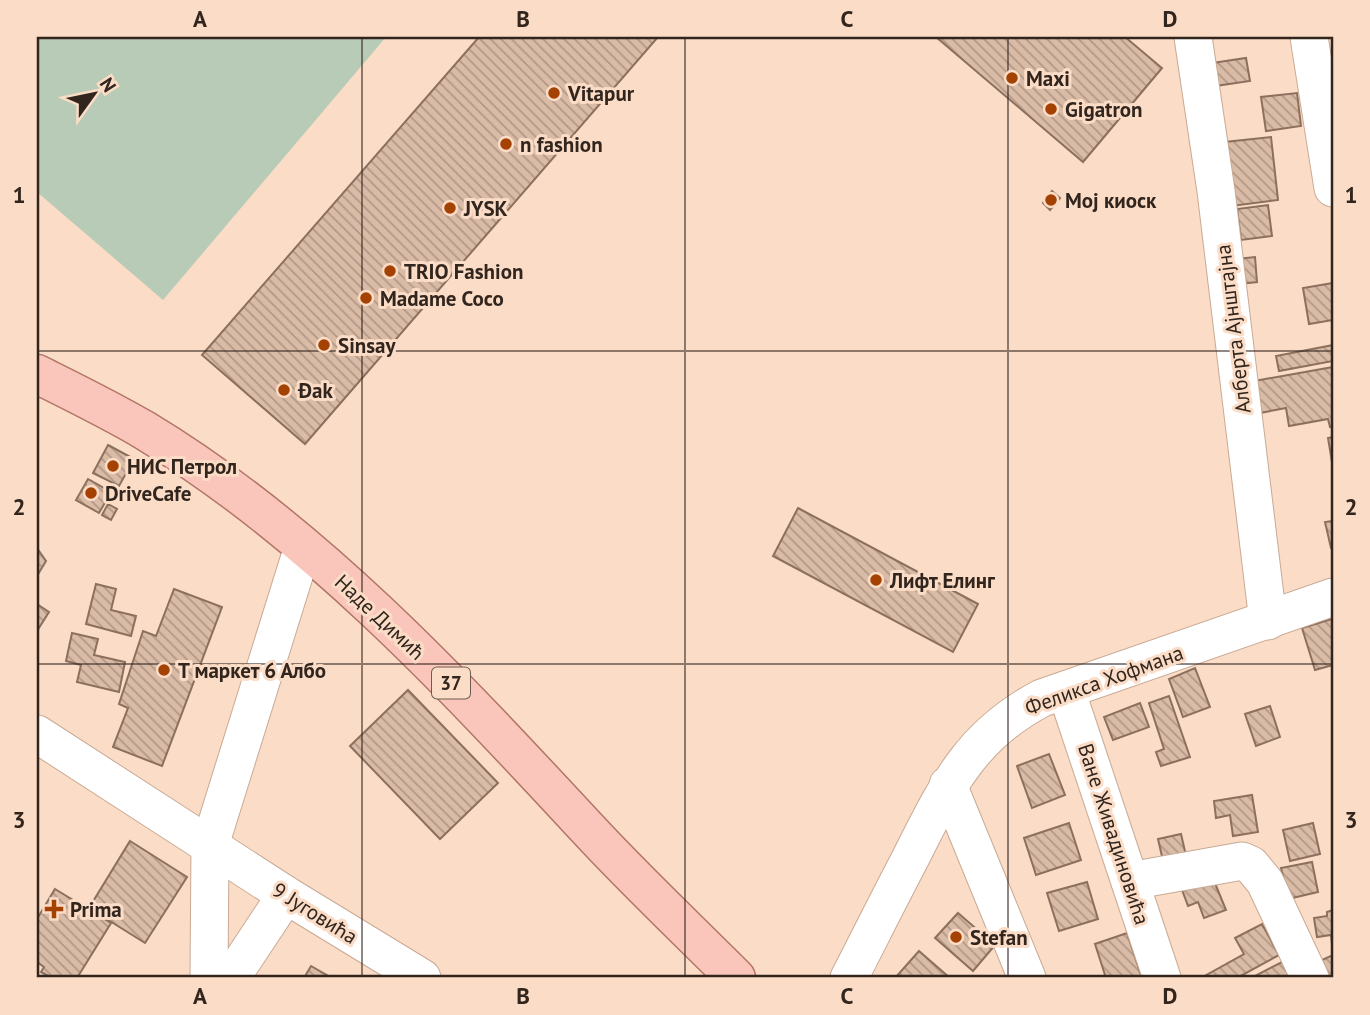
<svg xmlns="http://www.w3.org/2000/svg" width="1370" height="1015" viewBox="0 0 1370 1015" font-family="'PT Sans',sans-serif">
  <defs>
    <pattern id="building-back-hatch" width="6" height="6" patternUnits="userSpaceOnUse" patternTransform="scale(1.75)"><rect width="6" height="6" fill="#dabba6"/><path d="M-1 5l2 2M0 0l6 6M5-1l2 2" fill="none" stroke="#b19887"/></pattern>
  </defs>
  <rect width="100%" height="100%" fill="#fbdcc6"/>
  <path fill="#b8cbb6" d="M37 37H386L163 300 37 192Z"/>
  <g fill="url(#building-back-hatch)" stroke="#8c705d" stroke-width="2">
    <path d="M479 37H658L305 444 202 355Z"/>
    <path d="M936 37H1125L1162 68 1083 162Z"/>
    <path d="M1246 58 1250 81 1215 86 1212 63Z"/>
    <path d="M1297 93 1301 126 1266 131 1261 97Z"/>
    <path d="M1271 137 1278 200 1232 206 1225 142Z"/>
    <path d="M1052 191 1060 198 1050 210 1043 203Z"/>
    <path d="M1268 205 1272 236 1241 240 1237 209Z"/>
    <path d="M1255 257 1257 282 1240 284 1237 259Z"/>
    <path d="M1333 283V320L1309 324 1303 288Z"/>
    <path d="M1333 345V361L1279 371 1276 356Z"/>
    <path d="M1333 367V426L1330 427 1328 419 1289 426 1286 408 1260 413 1254 381Z"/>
    <path d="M1333 437V468L1328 438Z"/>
    <path d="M108 445 134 459 119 486 93 473Z"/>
    <path d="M88 479 111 492 99 513 76 500Z"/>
    <path d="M108 504 117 509 111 520 102 515Z"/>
    <path d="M798 508 978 604 953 652 773 556Z"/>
    <path d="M1333 521V548H1331L1325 522Z"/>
    <path d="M37 548 46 561 37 576Z"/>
    <path d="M96 584 116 589 111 610 136 616 131 636 86 624Z"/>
    <path d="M174 589 222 607 162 766 113 747 128 708 119 704 143 631 156 636Z"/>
    <path d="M37 604 49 612 37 631Z"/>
    <path d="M1332 619 1333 665 1315 670 1302 628Z"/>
    <path d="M72 633 98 639 94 655 125 662 119 692 77 682 81 665 66 661Z"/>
    <path d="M1195 668 1210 707 1183 717 1169 679Z"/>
    <path d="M408 690 498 783 440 839 350 746Z"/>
    <path d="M1169 696 1190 757 1161 766 1156 752 1164 749 1149 703Z"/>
    <path d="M1140 703 1149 727 1113 740 1104 717Z"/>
    <path d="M1270 706 1280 737 1256 746 1245 714Z"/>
    <path d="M1049 754 1065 795 1032 808 1017 766Z"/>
    <path d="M1252 795 1258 832 1233 836 1230 815 1216 818 1214 801Z"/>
    <path d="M1069 823 1081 860 1036 875 1024 838Z"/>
    <path d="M1313 823 1320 854 1290 861 1283 830Z"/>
    <path d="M1181 834 1187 860 1164 865 1158 839Z"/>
    <path d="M130 841 187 877 145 943 89 908Z"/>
    <path d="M1312 862 1318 892 1288 899 1281 868Z"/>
    <path d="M1212 876 1226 910 1204 918 1198 902 1188 906 1181 887Z"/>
    <path d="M1087 882 1098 919 1059 931 1047 893Z"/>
    <path d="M55 889 111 923 77 978H52L41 972 44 967 37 962V919Z"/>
    <path d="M1333 910V944H1332L1331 935 1317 937 1314 918 1327 916V912Z"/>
    <path d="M958 913 995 945 973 971 935 938Z"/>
    <path d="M1262 924 1279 955 1237 978H1201L1244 954 1235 938Z"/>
    <path d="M1127 933 1142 978H1106L1095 944Z"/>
    <path d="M919 951 950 978H895Z"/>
    <path d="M1333 955V978H1319L1313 964Z"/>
    <path d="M1284 961 1294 978H1254L1253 977Z"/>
    <path d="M311 966 332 978H304Z"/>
  </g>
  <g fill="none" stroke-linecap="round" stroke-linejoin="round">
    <defs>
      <g id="minor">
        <path d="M1193 37 1216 191 1268 621"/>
        <path d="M1309 37 1333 188"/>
        <path d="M1066 690 1162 978"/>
        <path d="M37 734 286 895 422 978"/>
        <path d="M948 785 1027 978"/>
        <path d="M1130 881 1242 861 1251 865 1265 882 1310 978"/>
        <path d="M209 978 210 845 303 547"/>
        <path d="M231 978 286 895"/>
        <path d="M849 978C869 939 889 899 910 859 945 790 969 736 1042 698L1333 597"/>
      </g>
      <path id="major" d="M37 374C73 392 110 410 144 430 312 531 455 686 587 828 635 880 686 928 736 978"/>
    </defs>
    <use href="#minor" stroke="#c8aa95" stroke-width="39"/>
    <use href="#major" stroke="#b27566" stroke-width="41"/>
    <use href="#minor" stroke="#fff" stroke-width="37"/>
    <use href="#major" stroke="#fac6bb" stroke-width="38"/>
  </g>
  <path fill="none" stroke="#31251d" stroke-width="2" stroke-opacity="0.55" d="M362 37V978M685 37V978M1008 37V978M37 351H1333M37 664H1333"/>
  <g fill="#a44203" stroke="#fbdcc6" stroke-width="2.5">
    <circle cx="1012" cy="78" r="7"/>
    <circle cx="554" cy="93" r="7"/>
    <circle cx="1051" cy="109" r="7"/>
    <circle cx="506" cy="144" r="7"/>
    <circle cx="1051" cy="200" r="7"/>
    <circle cx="450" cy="208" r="7"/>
    <circle cx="390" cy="271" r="7"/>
    <circle cx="366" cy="298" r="7"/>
    <circle cx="324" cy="345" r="7"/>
    <circle cx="284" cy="390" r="7"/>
    <circle cx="113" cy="466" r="7"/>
    <circle cx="91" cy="493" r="7"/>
    <circle cx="876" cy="580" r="7"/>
    <circle cx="164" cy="670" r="7"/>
    <path d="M50.5 898.5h7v7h7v7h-7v7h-7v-7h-7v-7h7z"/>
    <circle cx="956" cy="937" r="7"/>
  </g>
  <g text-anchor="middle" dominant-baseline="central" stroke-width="6" stroke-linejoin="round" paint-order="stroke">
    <rect fill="#fbdcc6" stroke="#6e5c50" stroke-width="2" x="432" y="667.5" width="38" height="31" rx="5"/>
    <g font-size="19" font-weight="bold" fill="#31251d">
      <text x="451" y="683">37</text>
    </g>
    <g font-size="21" font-weight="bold" fill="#31251d" stroke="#fbdcc6" text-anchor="start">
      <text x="1026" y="78">Maxi</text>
      <text x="568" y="93">Vitapur</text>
      <text x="1065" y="109">Gigatron</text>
      <text x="520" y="144">n fashion</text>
      <text x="1065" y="200">Мој киоск</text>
      <text x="464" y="208">JYSK</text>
      <text x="404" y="271">TRIO Fashion</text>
      <text x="380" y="298">Madame Coco</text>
      <text x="338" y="345">Sinsay</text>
      <text x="298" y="390">Đak</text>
      <text x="127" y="466">НИС Петрол</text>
      <text x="105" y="493">DriveCafe</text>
      <text x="890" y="580">Лифт Елинг</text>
      <text x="178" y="670">Т маркет 6 Албо</text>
      <text x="70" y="909">Prima</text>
      <text x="970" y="937">Stefan</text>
    </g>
    <g font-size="21" fill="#31251d" stroke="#fbdcc6">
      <text transform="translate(1233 329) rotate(-97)">Алберта Ајнштајна</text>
      <text transform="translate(380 617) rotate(43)">Наде Димић</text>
      <text transform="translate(1104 680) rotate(-20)">Феликса Хофмана</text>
      <text transform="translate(1114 834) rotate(72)">Ване Живадиновића</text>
      <text transform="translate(315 913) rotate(32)">9 Југовића</text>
    </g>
  </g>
  <rect width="1370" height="1015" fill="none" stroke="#fbdcc6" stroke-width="77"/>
  <g transform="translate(94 94) rotate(57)" stroke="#fbdcc6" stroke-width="5" paint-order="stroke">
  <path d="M0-5L12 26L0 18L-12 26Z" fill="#31251d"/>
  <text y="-10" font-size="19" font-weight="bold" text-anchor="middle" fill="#31251d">N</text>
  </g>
  <rect x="38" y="38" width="1294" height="938" fill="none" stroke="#31251d" stroke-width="2.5"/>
  <g font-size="23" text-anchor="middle" font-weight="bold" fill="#31251d">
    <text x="200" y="27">A</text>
    <text x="523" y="27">B</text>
    <text x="847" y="27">C</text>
    <text x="1170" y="27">D</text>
    <text x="19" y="203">1</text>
    <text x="1351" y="203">1</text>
    <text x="19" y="515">2</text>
    <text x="1351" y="515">2</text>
    <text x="19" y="828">3</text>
    <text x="1351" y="828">3</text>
    <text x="200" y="1004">A</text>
    <text x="523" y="1004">B</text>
    <text x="847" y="1004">C</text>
    <text x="1170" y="1004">D</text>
  </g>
</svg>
